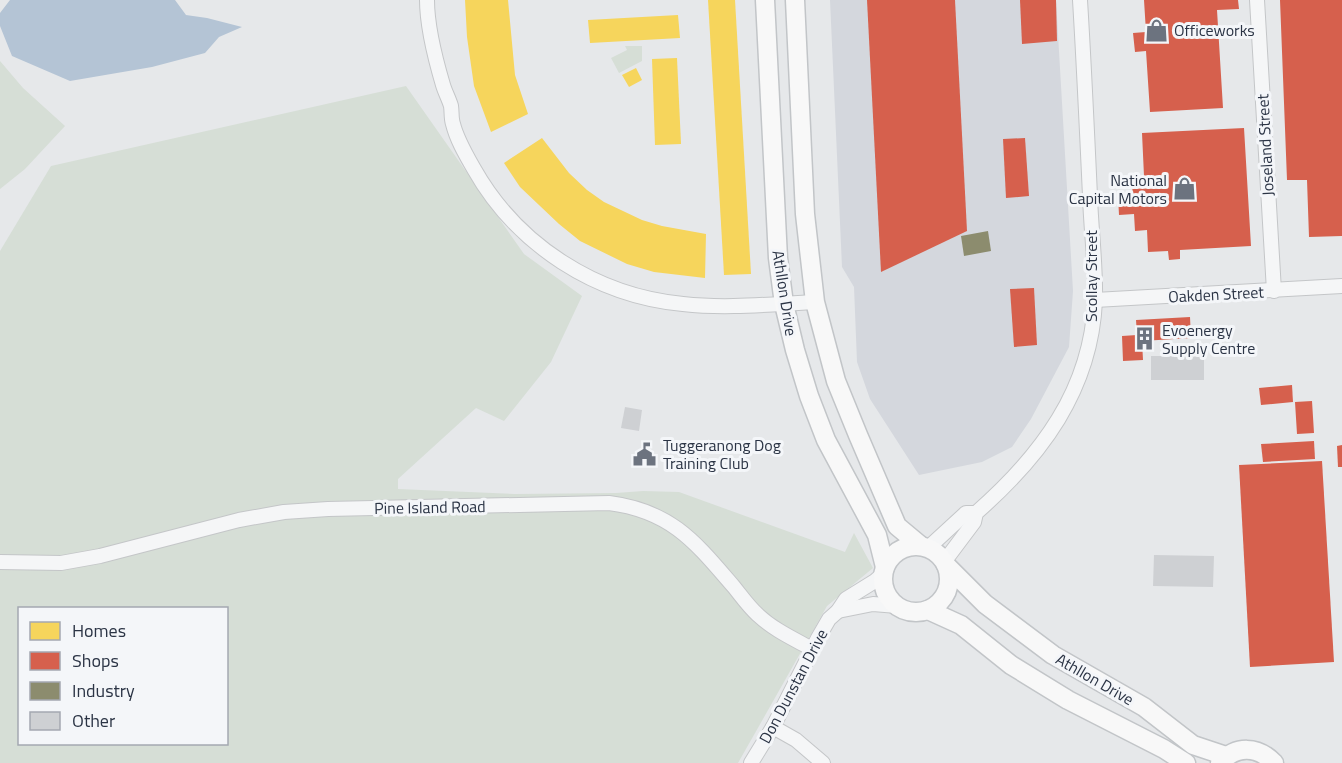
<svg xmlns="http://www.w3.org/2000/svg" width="1342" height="763" viewBox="0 0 1342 763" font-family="'Titillium Web',sans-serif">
  <rect width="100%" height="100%" fill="#e6e8ea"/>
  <path fill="#d4d7dd" d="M830 0H1056L1073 291 1069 347 1031 419 1012 447 982 462 919 475 870 399 857 362 854 287 842 267Z"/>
  <g fill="#d6ded6" fill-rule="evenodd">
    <path d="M625 46H642V61L619 73 611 58 627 50Z"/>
    <path d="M0 61 23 88 65 126 25 169 0 189Z"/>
    <path d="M406 86 524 254 582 296 551 362 504 421 476 408 398 479V489L515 494 616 493 643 491 679 492 845 552 854 533 873 568 827 606 738 763H0V251L51 166ZM20 608H226V744H20Z"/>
  </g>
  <path fill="#b4c4d5" d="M10 0H175L186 15 207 18 242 27 219 37 205 53 152 67 70 81 12 56 0 26V13Z"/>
  <g fill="#f6d55c">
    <path d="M465 0H508L515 75 528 114 491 132 474 86 467 37Z"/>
    <path d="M708 0H735L751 274 724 275Z"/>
    <path d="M678 15 680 38 590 43 588 20Z"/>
    <path d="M677 58 681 144 655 145 652 59Z"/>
    <path d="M636 68 642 80 629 87 622 75Z"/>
    <path d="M542 138 569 173 587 190 604 202 642 220 662 226 706 234 705 278 654 272 627 264 580 241 559 224 520 187 504 163Z"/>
  </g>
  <g fill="#d6604d">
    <path d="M867 0H955L967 231 881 272Z"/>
    <path d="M1020 0H1056L1057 41 1022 44Z"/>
    <path d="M1144 0H1238L1239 9 1217 10 1223 108 1150 112 1146 51 1135 52 1133 33 1146 32Z"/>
    <path d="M1280 0H1342V236L1309 237 1307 180H1287Z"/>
    <path d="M1244 128 1251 246 1180 250V259L1169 260 1168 251 1148 252 1147 230 1135 231 1134 214 1119 215 1118 196 1133 195 1131 176H1144L1142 133Z"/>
    <path d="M1025 138 1029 196 1006 198 1003 139Z"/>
    <path d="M1034 288 1037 345 1014 347 1010 289Z"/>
    <path d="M1190 317 1191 338 1142 341 1143 360 1123 361 1122 336 1137 335 1136 320Z"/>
    <path d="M1292 385 1293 402 1261 405 1259 388Z"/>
    <path d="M1312 401 1314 433 1297 434 1295 402Z"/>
    <path d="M1314 441 1315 459 1263 462 1261 444Z"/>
    <path d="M1342 445V467H1338L1337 446Z"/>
    <path d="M1322 461 1334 662 1250 667 1239 465Z"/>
  </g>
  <path fill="#8c8c6e" d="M988 231 991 251 964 256 961 236Z"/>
  <g fill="#ced0d3">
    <rect x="1151" y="356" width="53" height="24"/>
    <path d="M625 407 642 410 639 431 621 428Z"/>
    <path d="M1154 555 1214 556 1213 587 1153 586Z"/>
  </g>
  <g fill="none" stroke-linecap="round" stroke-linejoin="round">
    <defs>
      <g id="minor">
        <path d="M427 0C427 28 435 58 443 85 445 92 449 99 451 106 452 112 451 118 453 124 457 140 466 155 474 169 517 245 596 296 683 304 727 309 771 304 815 302"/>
        <path d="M1257 0 1274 291"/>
        <path d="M1095 300 1342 286"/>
        <path d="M928 548 966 513H976"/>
        <path d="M0 562 61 563 100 556 239 520 284 512 328 509 609 503C672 511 696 543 734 587 742 597 749 607 758 615 774 630 794 639 812 649"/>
        <path d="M944 562 974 522 976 513C1041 456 1091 390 1095 301 1096 266 1091 230 1090 196 1087 131 1084 65 1080 0"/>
        <path d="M838 611 873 604 897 606"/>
        <path d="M773 727 796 740 823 763"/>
        <path d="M751 763 773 727 818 638 829 619 838 611 846 599 875 581 884 573"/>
      </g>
      <g id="major">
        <path d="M765 0 778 258 784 304 795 350 809 396 826 440 877 535 885 567"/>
        <path d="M795 0 805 214 815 302 836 381 858 435 897 526 921 546"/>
        <circle cx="916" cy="579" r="33"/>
        <path d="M946 565 985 604 1053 655 1144 707 1193 745 1226 756"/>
        <path d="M928 610 961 625 1011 665 1068 700 1164 749 1186 763"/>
        <path d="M1220 763C1236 745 1258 746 1274 763"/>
      </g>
    </defs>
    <use href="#minor" stroke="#c4c6c8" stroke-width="16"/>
    <use href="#major" stroke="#c2c5c8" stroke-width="21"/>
    <use href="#minor" stroke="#f5f6f7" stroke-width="14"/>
    <use href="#major" stroke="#f8f8f8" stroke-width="18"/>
  </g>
  <defs>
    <symbol id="shop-bare" viewBox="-9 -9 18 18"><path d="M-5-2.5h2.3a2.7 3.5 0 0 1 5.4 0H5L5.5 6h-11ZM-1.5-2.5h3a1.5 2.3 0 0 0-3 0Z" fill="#6c737f" stroke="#f4f6f9" stroke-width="2.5" paint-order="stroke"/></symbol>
    <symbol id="building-bare" viewBox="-9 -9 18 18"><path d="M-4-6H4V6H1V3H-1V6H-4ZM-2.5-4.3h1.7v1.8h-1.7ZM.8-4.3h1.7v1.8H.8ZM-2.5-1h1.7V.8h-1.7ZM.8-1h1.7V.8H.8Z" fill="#6c737f" stroke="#f4f6f9" stroke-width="2.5" paint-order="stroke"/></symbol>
    <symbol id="civic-bare" viewBox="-9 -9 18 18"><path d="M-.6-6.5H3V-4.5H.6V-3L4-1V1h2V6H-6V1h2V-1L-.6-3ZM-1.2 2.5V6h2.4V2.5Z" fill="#6c737f" stroke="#f4f6f9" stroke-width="2.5" paint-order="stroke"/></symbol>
  </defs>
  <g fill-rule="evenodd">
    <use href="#shop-bare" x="1140" y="14" width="33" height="33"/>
    <use href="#shop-bare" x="1168" y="172" width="33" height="33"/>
    <use href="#building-bare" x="1128" y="322" width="33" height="33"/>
    <use href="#civic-bare" x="628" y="438" width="33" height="33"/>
  </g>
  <g text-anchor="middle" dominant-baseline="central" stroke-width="6" stroke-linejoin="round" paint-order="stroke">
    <g font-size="16" fill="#2b3445" stroke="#f4f6f9" text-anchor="start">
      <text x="1174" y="30">Officeworks</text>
      <text x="1167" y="180" text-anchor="end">National<tspan x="1167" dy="18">Capital Motors</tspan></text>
      <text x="1162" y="330">Evoenergy<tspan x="1162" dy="18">Supply Centre</tspan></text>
      <text x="663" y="445">Tuggeranong Dog<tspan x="663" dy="18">Training Club</tspan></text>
    </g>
    <g font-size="16" fill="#2b3445" stroke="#f4f6f9">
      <text transform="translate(1265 145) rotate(-93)">Joseland Street</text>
      <text transform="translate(1091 276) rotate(-90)">Scollay Street</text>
      <text transform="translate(785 293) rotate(81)">Athllon Drive</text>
      <text transform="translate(1216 294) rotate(-3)">Oakden Street</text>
      <text transform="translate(430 507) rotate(-1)">Pine Island Road</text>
      <text transform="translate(1095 679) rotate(30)">Athllon Drive</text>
      <text transform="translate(793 686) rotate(-62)">Don Dunstan Drive</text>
    </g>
  </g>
  <rect x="18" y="607" width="210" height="138" fill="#f4f6f9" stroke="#a4a8b1" stroke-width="1.5"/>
  <rect x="30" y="622" width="30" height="18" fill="#f6d55c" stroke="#a4a8b1" stroke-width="1.5"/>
  <text x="72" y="637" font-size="18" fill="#2b3445">Homes</text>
  <rect x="30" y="652" width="30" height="18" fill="#d6604d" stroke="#a4a8b1" stroke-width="1.5"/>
  <text x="72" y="667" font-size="18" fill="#2b3445">Shops</text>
  <rect x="30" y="682" width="30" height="18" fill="#8c8c6e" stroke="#a4a8b1" stroke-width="1.5"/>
  <text x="72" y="697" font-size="18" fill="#2b3445">Industry</text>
  <rect x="30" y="712" width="30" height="18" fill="#ced0d3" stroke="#a4a8b1" stroke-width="1.5"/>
  <text x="72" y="727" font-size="18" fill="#2b3445">Other</text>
</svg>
